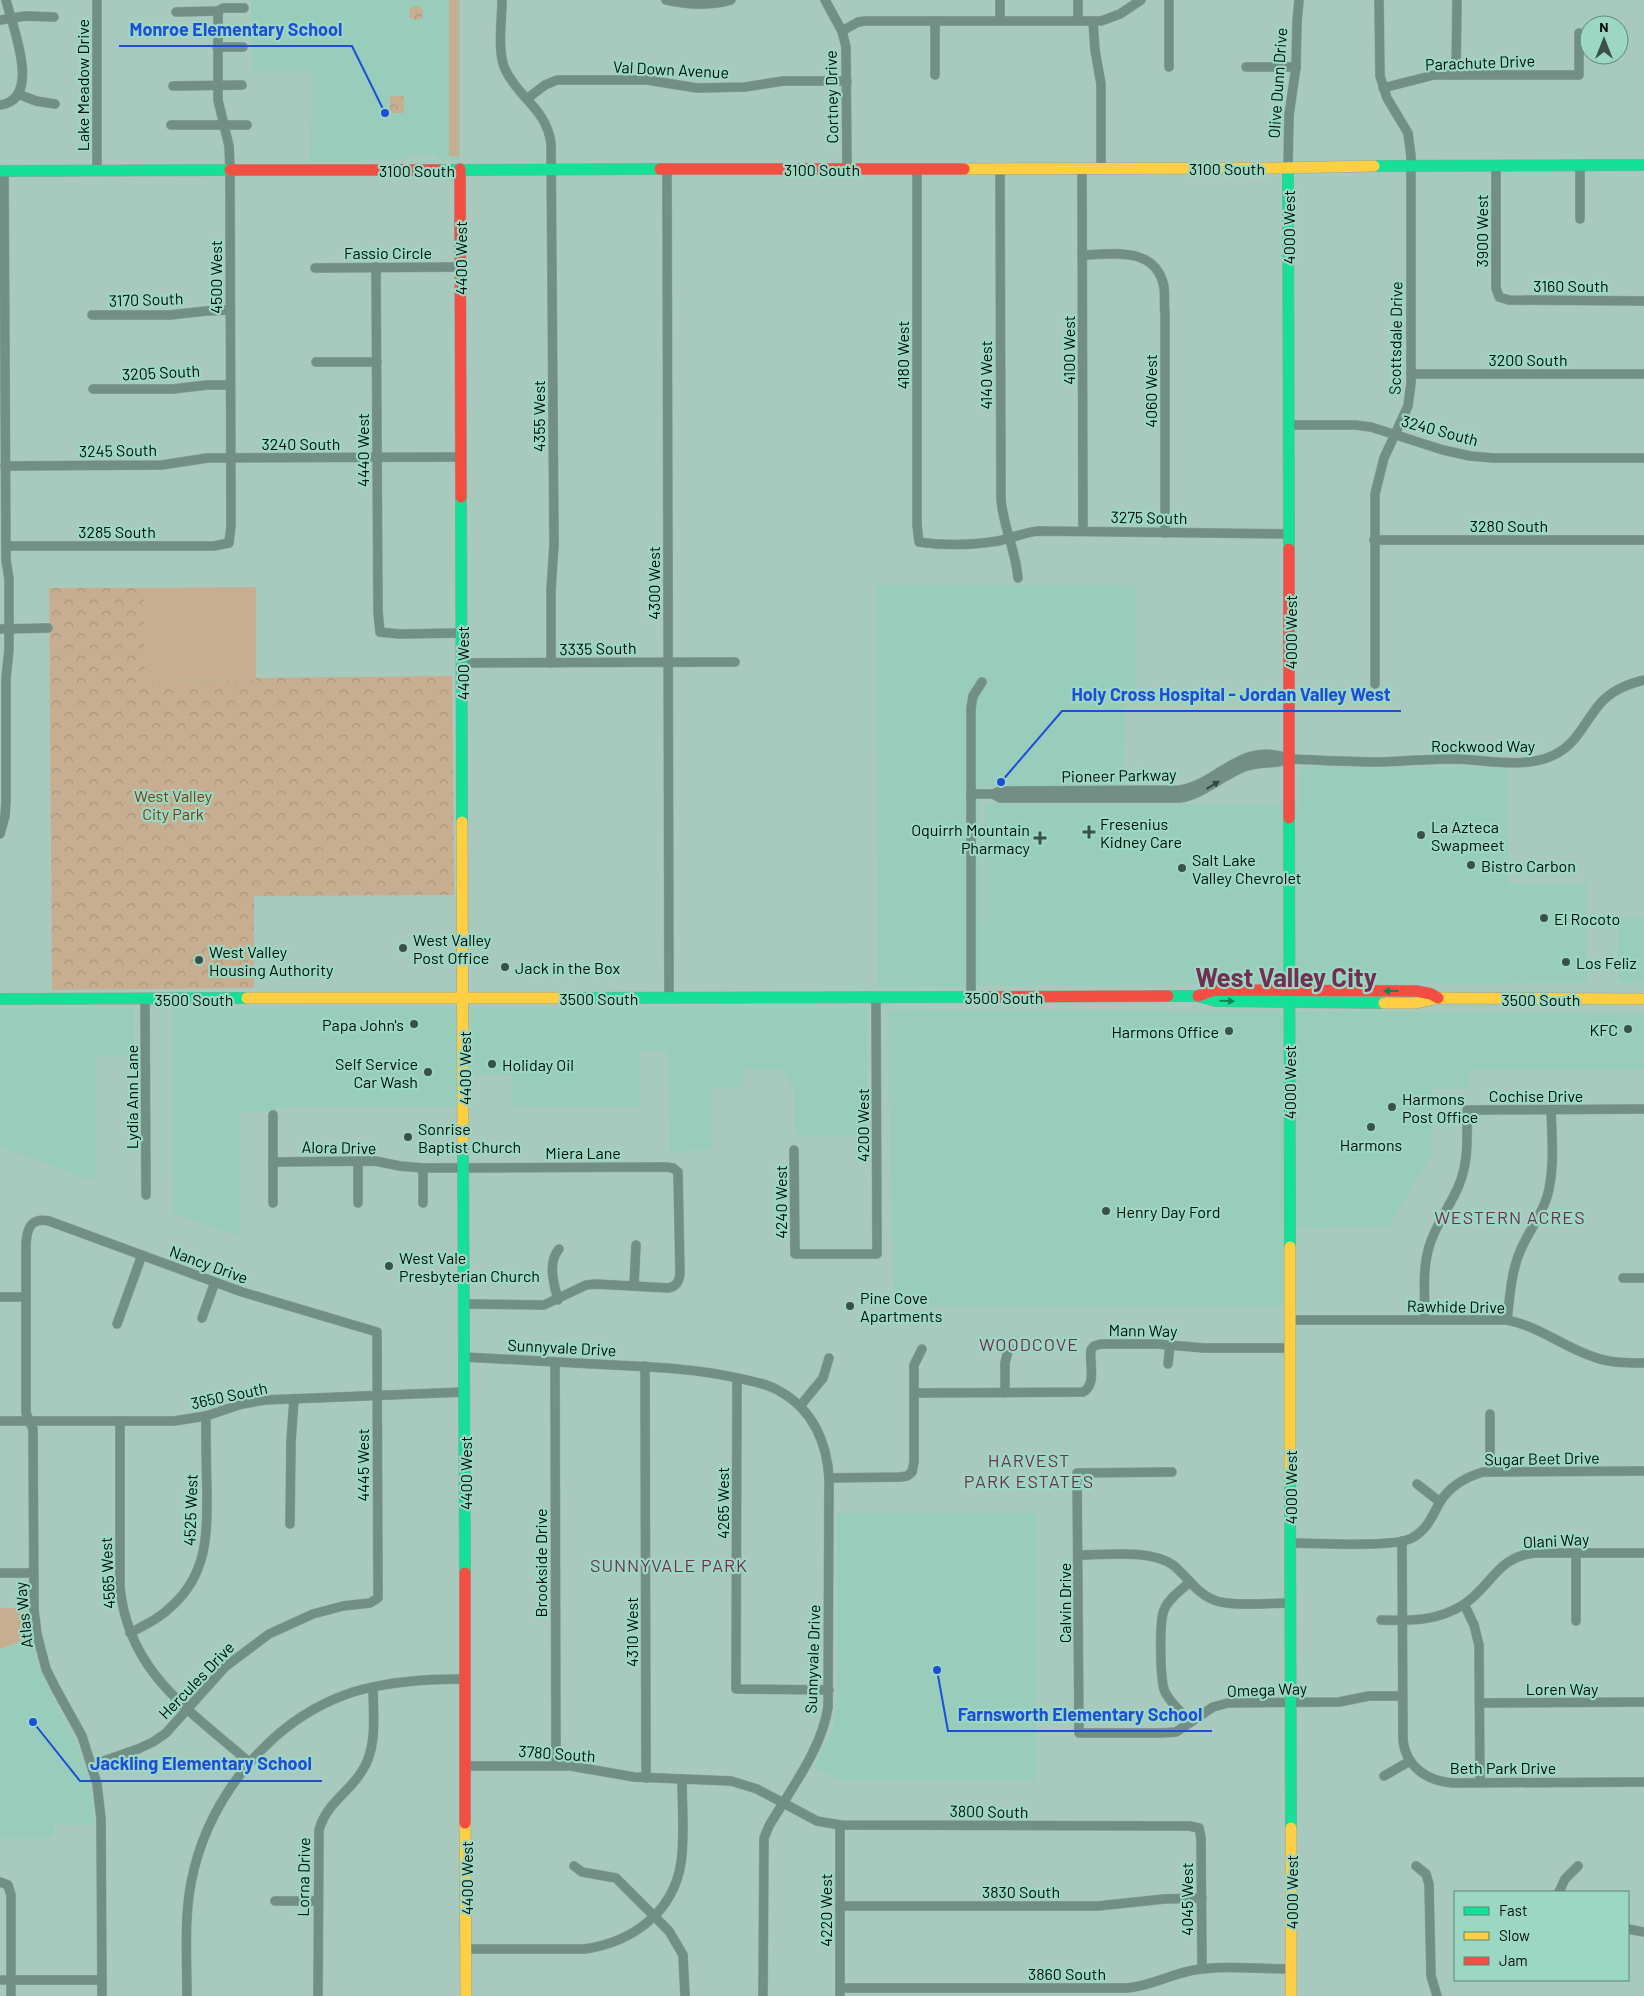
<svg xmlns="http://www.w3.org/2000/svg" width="1644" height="1996" viewBox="0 0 1644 1996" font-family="Barlow,sans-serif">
  <defs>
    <pattern id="park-crowns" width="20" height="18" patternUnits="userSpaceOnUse" patternTransform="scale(1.25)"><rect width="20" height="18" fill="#c7ae90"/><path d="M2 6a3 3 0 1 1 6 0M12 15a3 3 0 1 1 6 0" fill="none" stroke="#a9957b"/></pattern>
  </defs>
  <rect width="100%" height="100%" fill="#a8c9be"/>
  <g fill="#98cdbb">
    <path d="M251 0H460V160H441L435 154H409L403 160 310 161 312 72H252Z"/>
    <path d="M876 585H1135V694H1125L1124 786 980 787 981 987H878Z"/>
    <path d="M1305 766 1382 768 1457 766 1508 768V884H1587V982L983 986 984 804H1299V771Z"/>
    <rect x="1618" y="917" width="26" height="65"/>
    <path d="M449 1007 454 1009 457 1014V1107H276V1111H239V1236L173 1213 172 1008Z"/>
    <path d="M0 1008H134L133 1055H97V1170L93 1181 0 1146Z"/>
    <path d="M471 1008H867V1135H795L794 1091 782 1069H743V1087H711L712 1150 670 1151 668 1051H640V1107L512 1106V1075H471Z"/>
    <path d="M887 1010 1644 1013V1069H1469V1089H1432V1155L1389 1226 1284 1228 1285 1306H894Z"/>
    <path d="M837 1513H1036V1780H839L814 1766 832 1733 838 1696Z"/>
    <path d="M0 1608H27L30 1634 39 1667 53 1698 75 1739 88 1773 92 1796 94 1825H54V1838H0Z"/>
  </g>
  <g fill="#c7ae90">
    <path d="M449 0H459V157L449 156Z"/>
    <path d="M256 587V681L145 682 144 588Z"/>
    <path d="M0 1608H23L27 1639 0 1649Z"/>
  </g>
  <g fill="url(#park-crowns)">
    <circle cx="416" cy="13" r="7"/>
    <rect x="390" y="96" width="14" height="17"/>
    <path d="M49 588H144L145 682 256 681V678L452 676 454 895 254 896V988L52 990Z"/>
  </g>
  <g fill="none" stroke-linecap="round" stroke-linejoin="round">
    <defs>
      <g id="street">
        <path d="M97 0V170"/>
        <path d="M502 0C502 20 497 51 505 69 518 98 546 108 551 143L554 545 551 590V663"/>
        <path d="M666 0C686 5 711 6 731 0"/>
        <path d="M825 0 842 31 846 47 847 169"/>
        <path d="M1000 0V21"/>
        <path d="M1078 0V21"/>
        <path d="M1169 0V67"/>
        <path d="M176 12 218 11 223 8H244"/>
        <path d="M0 20 25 16 54 17"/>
        <path d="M1093 21 1095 50 1101 84V168"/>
        <path d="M842 31 858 22 865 21H1101L1120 14 1141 0"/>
        <path d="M217 47H243"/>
        <path d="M1246 67H1296"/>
        <path d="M935 75V21"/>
        <path d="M1456 75 1457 0"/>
        <path d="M173 86 242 85"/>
        <path d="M1383 88 1434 75H1579V33"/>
        <path d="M18 94 36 101 55 104"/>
        <path d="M528 98 545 85 557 80H647L697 88 745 87 783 81H847"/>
        <path d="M0 105C43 100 12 25 6 0"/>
        <path d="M171 125H247"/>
        <path d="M1496 166V288L1499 297 1509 300 1644 301"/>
        <path d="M1000 168 1001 499C1003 527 1016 551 1018 578"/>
        <path d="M1082 168 1083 531"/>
        <path d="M1288 168 1289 115 1296 67 1297 22 1299 0"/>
        <path d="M667 169 669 997"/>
        <path d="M917 169V525L919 542C945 546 972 545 998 541 1012 538 1025 532 1039 531L1289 534"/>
        <path d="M1580 219V166"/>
        <path d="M1082 255C1113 254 1156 246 1164 287 1165 295 1164 305 1165 314V533"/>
        <path d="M376 267 378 612 380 632 399 634 461 633"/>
        <path d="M315 268 460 267"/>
        <path d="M92 315H170L206 311 230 310"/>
        <path d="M316 362H377"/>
        <path d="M1411 374H1644"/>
        <path d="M93 389H173L207 385H230"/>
        <path d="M1289 425H1355L1371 427 1443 450 1470 456 1493 458H1644"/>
        <path d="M5 466 162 465 207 458 461 457"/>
        <path d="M1374 540H1644"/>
        <path d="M6 546H214L229 543 231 526 230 170 229 146 218 100V11"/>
        <path d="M0 629 48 628"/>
        <path d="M462 663 735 662"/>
        <path d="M1375 684V494L1384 458 1408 406 1411 383V156L1408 133 1387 98 1380 76 1379 0"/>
        <path d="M971 794H993L1000 791 1180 790C1221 783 1240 740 1290 759 1320 760 1350 762 1381 762 1406 761 1431 759 1456 759 1487 760 1525 769 1554 755 1577 744 1583 724 1599 705 1610 691 1627 684 1644 680"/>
        <path d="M993 794 1000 798H1180C1204 794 1221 776 1244 767 1259 761 1274 765 1290 759"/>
        <path d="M0 834 5 816 6 801V678L9 649V579L6 560 4 171"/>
        <path d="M971 997V708L973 696 982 682"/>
        <path d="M145 999 146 1195"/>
        <path d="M273 1115V1203"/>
        <path d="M794 1150 795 1254H877L876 997"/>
        <path d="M358 1161V1203"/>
        <path d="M273 1162 375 1161 400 1166 423 1168 666 1167 673 1168 678 1172 680 1274C679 1282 676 1287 668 1288L596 1284 586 1285 544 1305 464 1304"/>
        <path d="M423 1168V1203"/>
        <path d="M1623 1278H1644"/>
        <path d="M634 1286 636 1245"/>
        <path d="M0 1297H26"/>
        <path d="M558 1300C554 1284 547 1263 559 1249"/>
        <path d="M202 1318 215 1282"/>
        <path d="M1290 1320H1507C1541 1327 1563 1347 1594 1357 1610 1363 1627 1363 1644 1363"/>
        <path d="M1425 1320C1425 1296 1422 1271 1429 1247 1435 1225 1450 1207 1459 1185 1469 1161 1467 1136 1467 1110L1644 1109"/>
        <path d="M1507 1320C1510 1297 1511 1271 1521 1249 1529 1231 1541 1216 1547 1197 1555 1169 1552 1138 1551 1110"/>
        <path d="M117 1324 142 1255"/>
        <path d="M464 1357C514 1360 563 1362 613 1365 657 1367 699 1369 742 1379 755 1382 769 1384 781 1392 813 1410 827 1443 829 1478L828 1707C822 1749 790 1790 769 1826L764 1838 763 1996"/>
        <path d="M555 1362 556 1765"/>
        <path d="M1168 1364 1170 1345"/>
        <path d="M645 1366 646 1778"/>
        <path d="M737 1378 736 1689 829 1690"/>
        <path d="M914 1393 1083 1392C1097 1385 1089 1363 1091 1350L1094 1346 1101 1344H1157L1204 1348H1290"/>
        <path d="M1005 1393V1363L1009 1347"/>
        <path d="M800 1406 823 1378 829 1358"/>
        <path d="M1490 1414V1472"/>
        <path d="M0 1421H174L206 1416 242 1404 265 1400 464 1392"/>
        <path d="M120 1421V1587C128 1673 191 1711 250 1763"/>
        <path d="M1172 1472 1077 1473 1079 1733H1162L1176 1732 1213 1707 1228 1703 1339 1702 1369 1696H1402"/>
        <path d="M829 1478 900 1477 907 1476 912 1472 914 1462V1365L922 1349"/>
        <path d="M1417 1484 1440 1502"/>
        <path d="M290 1524 291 1442 294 1399"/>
        <path d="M1402 1541 1403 1740C1406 1767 1427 1781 1453 1783L1644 1782"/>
        <path d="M1290 1543C1316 1543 1394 1548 1412 1538 1428 1529 1432 1516 1440 1502 1450 1486 1466 1477 1483 1472L1644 1471"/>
        <path d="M1079 1555C1106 1555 1150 1549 1173 1565 1187 1576 1197 1594 1214 1600 1231 1607 1271 1603 1290 1603"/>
        <path d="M0 1573H33"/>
        <path d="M1190 1582C1181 1590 1168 1599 1164 1610 1159 1622 1160 1681 1165 1692 1171 1704 1182 1713 1191 1722"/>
        <path d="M1464 1604 1474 1625 1479 1645 1480 1783"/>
        <path d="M1381 1620C1411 1621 1437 1621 1463 1605 1491 1587 1498 1555 1536 1553H1644"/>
        <path d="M1576 1621V1553"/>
        <path d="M130 1633C145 1625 160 1618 172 1606 208 1573 207 1534 207 1489 206 1464 206 1440 206 1416"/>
        <path d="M1480 1703 1644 1702"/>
        <path d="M92 1765 138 1749 153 1742 166 1733 225 1667 269 1634 313 1614 343 1606 370 1603 378 1598 377 1332 242 1292 49 1221C31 1217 27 1228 26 1244V1413L33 1429 34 1610 37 1634 46 1669 56 1689 82 1736 97 1784 101 1819 102 1996"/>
        <path d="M465 1766H571L634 1777 731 1781 757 1789 817 1821 840 1825 1189 1826 1199 1828 1201 1838 1202 1969"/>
        <path d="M1384 1776 1410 1761"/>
        <path d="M840 1825V1996"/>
        <path d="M574 1866 582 1872 616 1878 669 1931 683 1955 685 1996"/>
        <path d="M1416 1866 1426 1874 1429 1884 1431 1976 1437 1996"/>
        <path d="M0 1882 8 1885 11 1895V1996"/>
        <path d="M1559 1892 1565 1879 1578 1866"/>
        <path d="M275 1901H318"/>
        <path d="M840 1906H1098L1164 1899 1202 1898"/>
        <path d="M1628 1929 1644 1932"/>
        <path d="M466 1949H585C632 1942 673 1913 681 1863 685 1836 682 1806 682 1779"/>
        <path d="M0 1980H102"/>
        <path d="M840 1988H1127C1151 1986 1171 1974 1194 1970 1225 1965 1260 1969 1291 1969"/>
        <path d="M187 1996C187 1958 184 1920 191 1883 207 1799 270 1719 353 1692 389 1681 427 1679 465 1679"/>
        <path d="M318 1996 319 1830C327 1802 348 1794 362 1771 378 1747 373 1714 373 1687"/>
      </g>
      <g id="fast">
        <path d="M1374 166 1644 165"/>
        <path d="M1288 168 1289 549"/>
        <path d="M439 170 660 169"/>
        <path d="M0 171 230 170"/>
        <path d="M461 497 462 822"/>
        <path d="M1289 818 1290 1247"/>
        <path d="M1168 996H1198L1215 1001 1384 1003"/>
        <path d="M567 998 974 997"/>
        <path d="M0 999 247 998"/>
        <path d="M463 1145 465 1573"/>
        <path d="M1290 1479 1291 1828"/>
      </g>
      <g id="slow">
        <path d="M964 169 1279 168 1374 166"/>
        <path d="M462 822 463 1145"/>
        <path d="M247 998H567"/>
        <path d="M1384 1003H1416L1438 998 1644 999"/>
        <path d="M1290 1247V1479"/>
        <path d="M465 1823 466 1996"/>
        <path d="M1291 1828V1996"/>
      </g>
      <g id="jam">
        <path d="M460 169 461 497"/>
        <path d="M660 169H964"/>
        <path d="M230 170H439"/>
        <path d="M1289 549V818"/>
        <path d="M1198 996 1214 990 1416 991 1431 994 1438 998"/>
        <path d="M974 997 1168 996"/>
        <path d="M465 1573V1823"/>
      </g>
    </defs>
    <use href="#street" stroke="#8ca59d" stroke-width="10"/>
    <use href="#fast" stroke="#8ca59d" stroke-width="12"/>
    <use href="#slow" stroke="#8ca59d" stroke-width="12"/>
    <use href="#jam" stroke="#8ca59d" stroke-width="12"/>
    <use href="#street" stroke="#728f86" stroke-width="9"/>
    <use href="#fast" stroke="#16e098" stroke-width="11"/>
    <use href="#slow" stroke="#ffcf43" stroke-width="11"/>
    <use href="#jam" stroke="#f24e42" stroke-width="11"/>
  </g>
  <defs><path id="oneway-solid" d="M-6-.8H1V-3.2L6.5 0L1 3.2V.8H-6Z" transform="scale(1.25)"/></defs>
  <use fill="#334941" href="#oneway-solid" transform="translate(1213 785) rotate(-31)"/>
  <g fill="#0c8258">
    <use href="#oneway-solid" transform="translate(1391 991) rotate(180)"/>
    <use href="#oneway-solid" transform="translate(1227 1001) rotate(2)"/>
  </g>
  <g fill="#3b5148" stroke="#9bd7c2" stroke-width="2">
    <path d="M1086.5 824.5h5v5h5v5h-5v5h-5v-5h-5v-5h5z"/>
    <circle cx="1421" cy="835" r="5"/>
    <path d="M1037.5 830.5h5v5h5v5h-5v5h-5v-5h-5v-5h5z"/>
    <circle cx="1471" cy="865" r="5"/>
    <circle cx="1182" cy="868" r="5"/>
    <circle cx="1544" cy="918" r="5"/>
    <circle cx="403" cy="948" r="5"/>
    <circle cx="199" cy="960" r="5"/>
    <circle cx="1566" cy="962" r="5"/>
    <circle cx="505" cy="967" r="5"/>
    <circle cx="414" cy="1024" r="5"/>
    <circle cx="1628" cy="1029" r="5"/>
    <circle cx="1229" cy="1031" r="5"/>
    <circle cx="492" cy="1064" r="5"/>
    <circle cx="428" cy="1072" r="5"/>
    <circle cx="1392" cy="1107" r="5"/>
    <circle cx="1371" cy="1127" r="5"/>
    <circle cx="408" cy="1137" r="5"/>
    <circle cx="1106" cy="1211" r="5"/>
    <circle cx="389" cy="1266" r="5"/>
    <circle cx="850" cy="1306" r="5"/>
  </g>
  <g text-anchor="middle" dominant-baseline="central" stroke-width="4.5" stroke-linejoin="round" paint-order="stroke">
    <g font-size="16" fill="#001009" stroke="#9bd7c2">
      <text transform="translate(1480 62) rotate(-2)">Parachute Drive</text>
      <text transform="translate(671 69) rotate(3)">Val Down Avenue</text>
      <text transform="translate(1277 83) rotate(-86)">Olive Dunn Drive</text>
      <text transform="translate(82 85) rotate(-90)">Lake Meadow Drive</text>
      <text transform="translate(831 97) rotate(-91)">Cortney Drive</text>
      <text x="1227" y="168">3100 South</text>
      <text x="822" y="169">3100 South</text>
      <text x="417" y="170">3100 South</text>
      <text transform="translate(1288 227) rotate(-90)">4000 West</text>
      <text transform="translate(1481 231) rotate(-90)">3900 West</text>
      <text x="388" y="252">Fassio Circle</text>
      <text transform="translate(460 258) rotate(-90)">4400 West</text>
      <text transform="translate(215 277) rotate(-90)">4500 West</text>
      <text x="1571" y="285">3160 South</text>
      <text transform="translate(146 299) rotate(-2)">3170 South</text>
      <text transform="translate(1395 338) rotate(-89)">Scottsdale Drive</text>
      <text transform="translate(1068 350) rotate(-90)">4100 West</text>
      <text transform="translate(902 355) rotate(-90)">4180 West</text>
      <text x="1528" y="359">3200 South</text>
      <text transform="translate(161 372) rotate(-3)">3205 South</text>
      <text transform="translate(985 375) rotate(-90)">4140 West</text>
      <text transform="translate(1150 391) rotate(-90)">4060 West</text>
      <text transform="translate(538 416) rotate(-90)">4355 West</text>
      <text transform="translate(1440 430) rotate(15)">3240 South</text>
      <text x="301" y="443">3240 South</text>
      <text transform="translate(118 450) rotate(-1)">3245 South</text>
      <text transform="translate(362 450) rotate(-90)">4440 West</text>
      <text transform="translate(1149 517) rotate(1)">3275 South</text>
      <text x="1509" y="525">3280 South</text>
      <text x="117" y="531">3285 South</text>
      <text transform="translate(653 583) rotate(-90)">4300 West</text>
      <text transform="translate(1290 632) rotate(-90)">4000 West</text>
      <text transform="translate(598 648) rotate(-1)">3335 South</text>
      <text transform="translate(462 663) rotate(-90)">4400 West</text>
      <text x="1483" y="745">Rockwood Way</text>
      <text transform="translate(1119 775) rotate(-1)">Pioneer Parkway</text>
      <text x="1004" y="997">3500 South</text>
      <text x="599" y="998">3500 South</text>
      <text x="194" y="999">3500 South</text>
      <text x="1541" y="999">3500 South</text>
      <text transform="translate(464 1068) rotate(-90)">4400 West</text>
      <text transform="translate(1289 1082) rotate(-90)">4000 West</text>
      <text x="1536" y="1095">Cochise Drive</text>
      <text transform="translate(131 1097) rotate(-90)">Lydia Ann Lane</text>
      <text transform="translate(862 1125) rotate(-90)">4200 West</text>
      <text transform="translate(339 1147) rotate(1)">Alora Drive</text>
      <text x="583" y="1152">Miera Lane</text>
      <text transform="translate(780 1202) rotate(-90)">4240 West</text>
      <text transform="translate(209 1264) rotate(20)">Nancy Drive</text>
      <text transform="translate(1456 1306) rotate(1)">Rawhide Drive</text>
      <text transform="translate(1143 1330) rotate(1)">Mann Way</text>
      <text transform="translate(562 1347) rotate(3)">Sunnyvale Drive</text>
      <text transform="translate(229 1395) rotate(-12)">3650 South</text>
      <text transform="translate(1542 1458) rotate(-1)">Sugar Beet Drive</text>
      <text transform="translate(362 1465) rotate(-90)">4445 West</text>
      <text transform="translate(465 1473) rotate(-90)">4400 West</text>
      <text transform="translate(1290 1487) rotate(-90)">4000 West</text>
      <text transform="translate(722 1503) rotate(-90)">4265 West</text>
      <text transform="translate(190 1510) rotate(-88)">4525 West</text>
      <text transform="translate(1556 1540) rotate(-3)">Olani Way</text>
      <text transform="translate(540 1563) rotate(-90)">Brookside Drive</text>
      <text transform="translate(107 1573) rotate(-93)">4565 West</text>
      <text transform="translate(1064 1603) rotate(-90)">Calvin Drive</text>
      <text transform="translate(23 1615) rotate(-96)">Atlas Way</text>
      <text transform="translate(631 1632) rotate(-90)">4310 West</text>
      <text transform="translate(812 1659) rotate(-88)">Sunnyvale Drive</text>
      <text transform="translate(196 1680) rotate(-46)">Hercules Drive</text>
      <text x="1562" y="1688">Loren Way</text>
      <text transform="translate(1267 1689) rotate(-2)">Omega Way</text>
      <text transform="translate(557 1753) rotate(4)">3780 South</text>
      <text x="1503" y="1767">Beth Park Drive</text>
      <text transform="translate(989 1811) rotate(1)">3800 South</text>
      <text transform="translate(303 1877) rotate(-89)">Lorna Drive</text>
      <text transform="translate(466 1878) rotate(-90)">4400 West</text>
      <text x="1021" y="1891">3830 South</text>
      <text transform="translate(1291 1892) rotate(-90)">4000 West</text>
      <text transform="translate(1186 1899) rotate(-90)">4045 West</text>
      <text transform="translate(825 1910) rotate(-90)">4220 West</text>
      <text x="1067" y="1973">3860 South</text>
    </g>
    <g font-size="16" fill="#7c3d11" stroke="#9bd7c2">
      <text x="173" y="795">West Valley<tspan x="173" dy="18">City Park</tspan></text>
    </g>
    <g font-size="16" fill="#001009" stroke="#9bd7c2" text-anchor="start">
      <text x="1100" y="823">Fresenius<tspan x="1100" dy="18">Kidney Care</tspan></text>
      <text x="1431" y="826">La Azteca<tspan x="1431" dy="18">Swapmeet</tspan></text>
      <text x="1030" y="829" text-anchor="end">Oquirrh Mountain<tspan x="1030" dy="18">Pharmacy</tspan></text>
      <text x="1192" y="859">Salt Lake<tspan x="1192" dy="18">Valley Chevrolet</tspan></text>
      <text x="1481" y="865">Bistro Carbon</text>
      <text x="1554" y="918">El Rocoto</text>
      <text x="413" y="939">West Valley<tspan x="413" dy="18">Post Office</tspan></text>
      <text x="209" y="951">West Valley<tspan x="209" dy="18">Housing Authority</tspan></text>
      <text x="1576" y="962">Los Feliz</text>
      <text x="515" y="967">Jack in the Box</text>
      <text x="404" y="1024" text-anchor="end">Papa John's</text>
      <text x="1618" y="1029" text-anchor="end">KFC</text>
      <text x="1219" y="1031" text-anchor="end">Harmons Office</text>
      <text x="418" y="1063" text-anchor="end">Self Service<tspan x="418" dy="18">Car Wash</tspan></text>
      <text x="502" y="1064">Holiday Oil</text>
      <text x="1402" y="1098">Harmons<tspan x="1402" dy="18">Post Office</tspan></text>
      <text x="418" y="1128">Sonrise<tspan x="418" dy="18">Baptist Church</tspan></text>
      <text x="1371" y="1144" text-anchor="middle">Harmons</text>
      <text x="1116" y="1211">Henry Day Ford</text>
      <text x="399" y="1257">West Vale<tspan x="399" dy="18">Presbyterian Church</tspan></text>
      <text x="860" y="1297">Pine Cove<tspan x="860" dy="18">Apartments</tspan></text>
    </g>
    <g font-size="18" letter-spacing="1" fill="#713051" stroke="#9bd7c2">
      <text x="1510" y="1217">WESTERN ACRES</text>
      <text x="1029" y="1344">WOODCOVE</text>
      <text x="1029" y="1460">HARVEST<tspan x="1029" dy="21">PARK ESTATES</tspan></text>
      <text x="669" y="1565">SUNNYVALE PARK</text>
    </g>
    <g font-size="26" font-weight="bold" fill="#713051" stroke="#9bd7c2">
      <text x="1286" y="976">West Valley City</text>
    </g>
  </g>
  <path fill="none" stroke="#1d4ed8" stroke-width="2" d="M385 113L352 46H119M1001 782L1062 711H1401M937 1670L948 1731H1212M33 1722L80 1781H322"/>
  <g fill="#1d4ed8" stroke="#9bd7c2" stroke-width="2">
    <circle cx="385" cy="113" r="5"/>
    <circle cx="1001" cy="782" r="5"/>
    <circle cx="937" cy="1670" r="5"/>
    <circle cx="33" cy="1722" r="5"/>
  </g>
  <g font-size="18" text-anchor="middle" font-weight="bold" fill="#1d4ed8" stroke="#9bd7c2" stroke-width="4.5" stroke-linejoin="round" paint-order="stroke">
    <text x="236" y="36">Monroe Elementary School</text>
    <text x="1231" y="701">Holy Cross Hospital - Jordan Valley West</text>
    <text x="1080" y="1721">Farnsworth Elementary School</text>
    <text x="201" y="1770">Jackling Elementary School</text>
  </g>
  <rect x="1454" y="1891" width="175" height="90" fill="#9bd7c2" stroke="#5d8778"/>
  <rect x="1464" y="1907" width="25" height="8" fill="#16e098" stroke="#5d8778"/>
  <text x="1499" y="1916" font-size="15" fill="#001009">Fast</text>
  <rect x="1464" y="1932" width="25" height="8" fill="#ffcf43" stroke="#5d8778"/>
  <text x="1499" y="1941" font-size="15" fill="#001009">Slow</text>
  <rect x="1464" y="1957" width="25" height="8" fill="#f24e42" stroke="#5d8778"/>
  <text x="1499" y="1966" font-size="15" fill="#001009">Jam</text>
  <g transform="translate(1604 40)"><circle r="24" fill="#9bd7c2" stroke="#5d8778"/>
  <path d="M0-4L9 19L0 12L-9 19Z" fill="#3b5148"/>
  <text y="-8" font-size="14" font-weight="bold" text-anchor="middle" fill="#001009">N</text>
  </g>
</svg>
